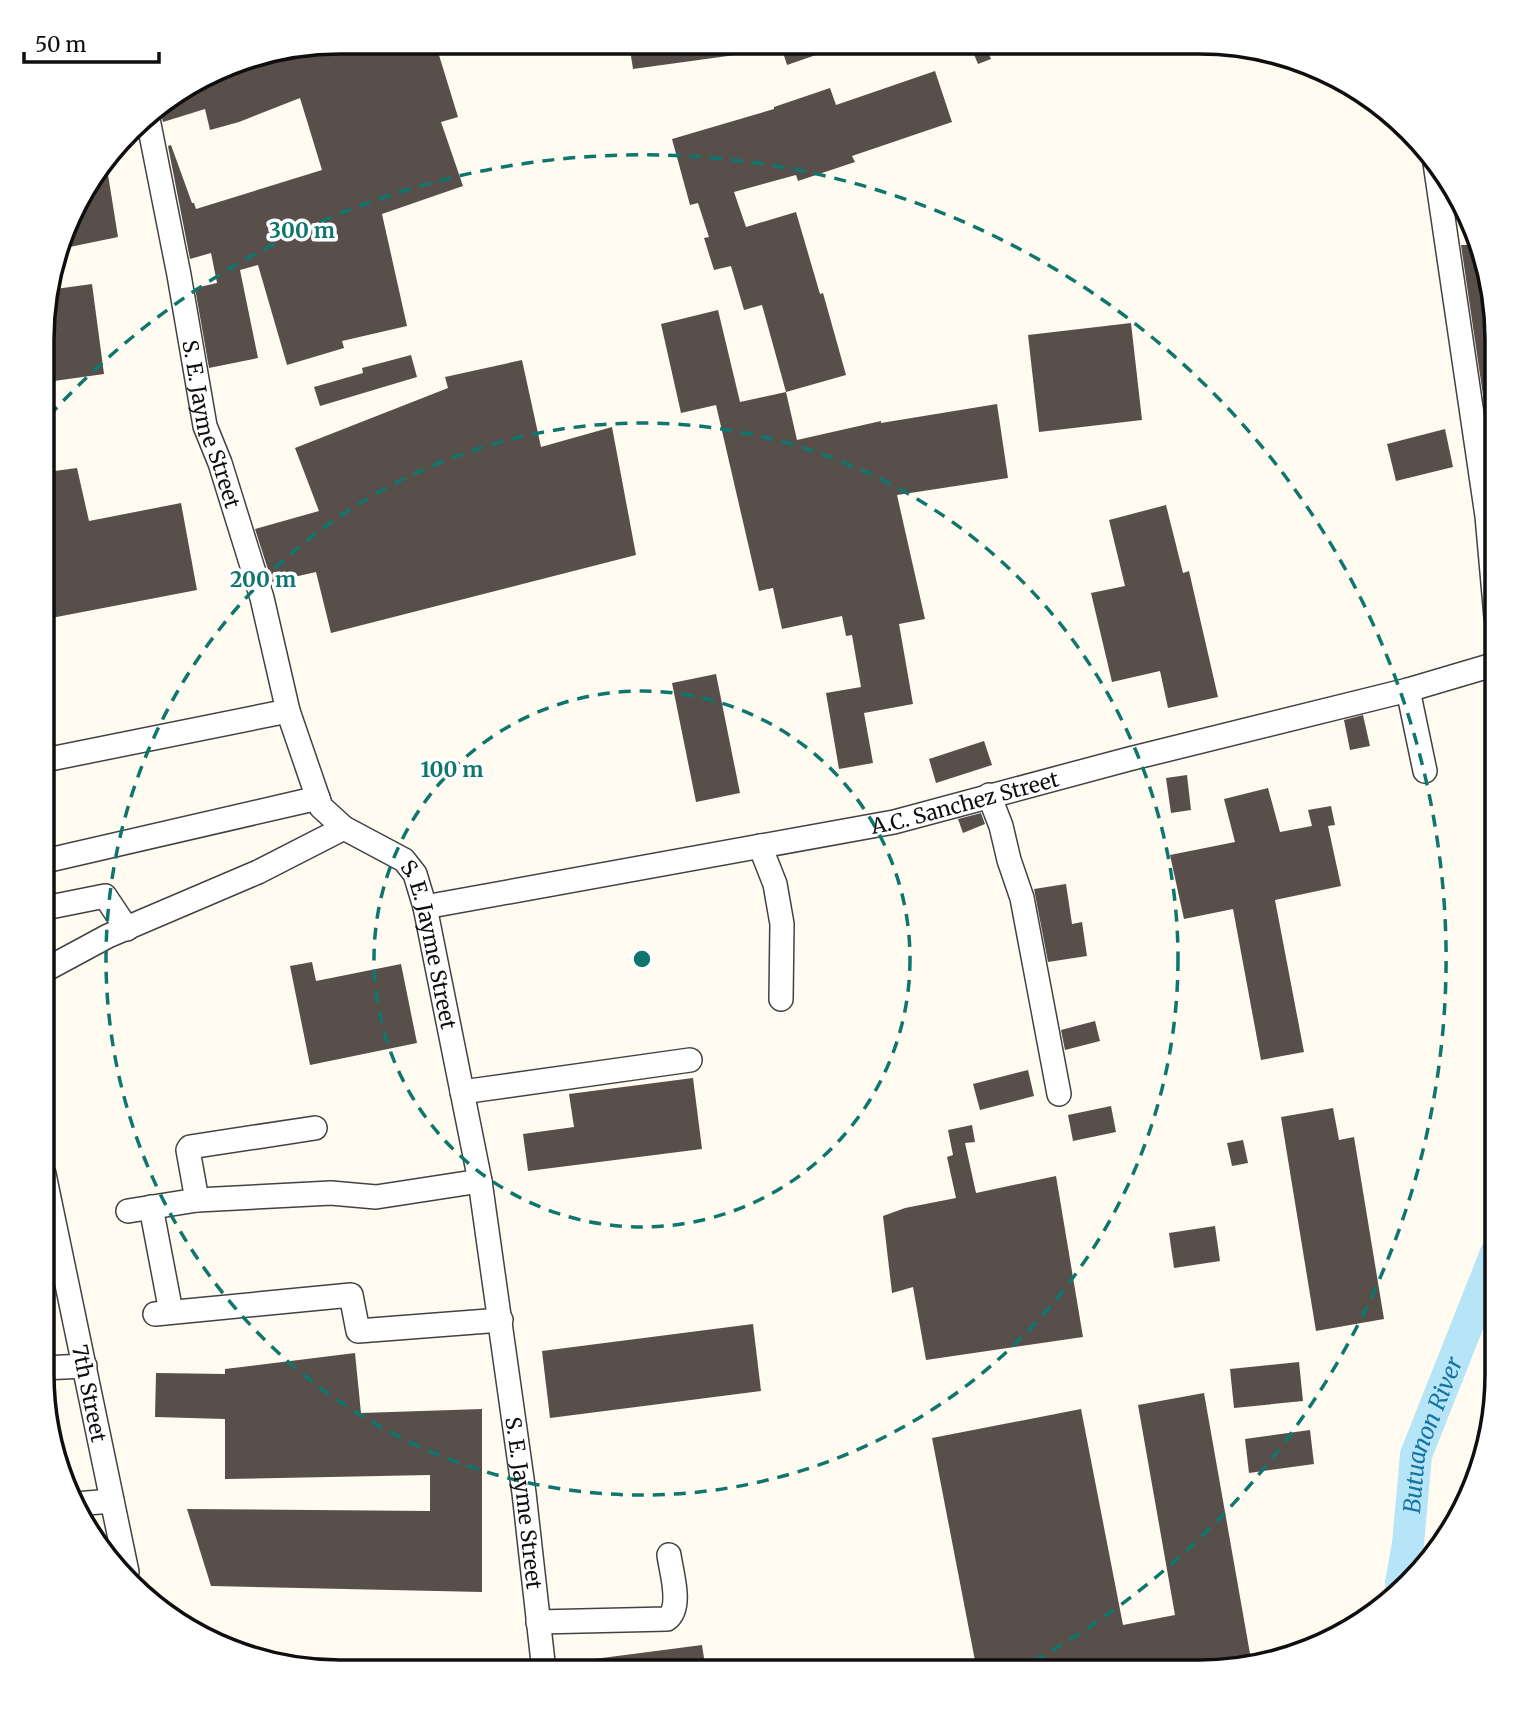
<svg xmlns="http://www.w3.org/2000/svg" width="1539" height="1714" viewBox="0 0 1539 1714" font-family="Merriweather,serif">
  <rect width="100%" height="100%" fill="#fffbf1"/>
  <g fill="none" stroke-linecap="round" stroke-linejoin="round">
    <path stroke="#b5e5f7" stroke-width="32" id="s1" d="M1401 1583 1408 1544 1416 1455 1496 1253"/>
  </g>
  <g fill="#584f4b">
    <path d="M340 42H435L458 117 441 122 463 186 382 214 407 326 342 341 344 348 287 365 258 265 240 270 258 358 209 368 195 288 217 283 211 253 190 259 168 146 171 145 192 203H194L196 209 322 170 300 98 239 122 210 130 205 109 163 122 159 107 244 58Z"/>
    <path d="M629 43H756L757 52 633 69Z"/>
    <path d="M780 43H842V46L787 65Z"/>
    <path d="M985 46 991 59 978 64 973 52Z"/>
    <path d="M935 71 952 122 852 156 855 162 798 181 796 175 734 192 746 227 796 212 820 294 823 293 846 375 786 392 762 305 744 310 731 266 714 270 704 238 709 237 698 203 690 205 672 139 774 109V107L830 88 836 105Z"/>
    <path d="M106 162 118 237 60 249 82 191Z"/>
    <path d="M1461 245H1481L1496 321V484Z"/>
    <path d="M92 284 104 374 47 382 48 290Z"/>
    <path d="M718 310 740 402 786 392 797 440 881 421V423L997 404 1008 478 897 495 925 619 899 624 913 704 864 713 873 763 839 769 826 693 861 687 852 635 846 636 842 616 782 629 773 588 759 591 716 405 681 413 661 324Z"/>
    <path d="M1131 323 1142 420 1039 432 1028 335Z"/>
    <path d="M411 355 417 377 320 406 314 387 363 373 362 368Z"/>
    <path d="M522 360 541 447 612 427 636 555 331 633 316 572 272 582 255 529 319 511 295 448 448 388 445 377Z"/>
    <path d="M1445 429 1453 467 1396 481 1387 444Z"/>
    <path d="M77 468 89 521 181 503 197 590 46 619 47 472Z"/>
    <path d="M1166 505 1183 573 1189 571 1218 697 1168 708 1160 671 1112 682 1091 593 1125 586 1109 520Z"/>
    <path d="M716 674 740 793 696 802 672 683Z"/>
    <path d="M1363 715 1370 746 1350 750 1344 720Z"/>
    <path d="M984 741 992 765 936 783 929 759Z"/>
    <path d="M1187 775 1191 810 1171 813 1166 778Z"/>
    <path d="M1268 788 1280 832 1312 826 1308 810 1331 806 1335 825 1328 826 1341 886 1275 900 1304 1052 1261 1060 1233 909 1184 919 1170 855 1235 842 1224 799Z"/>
    <path d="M981 813 985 824 963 833 958 819Z"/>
    <path d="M1066 884 1072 924 1082 922 1087 956 1048 962 1034 889Z"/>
    <path d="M312 962 316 981 401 964 417 1043 310 1065 290 966Z"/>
    <path d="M1095 1021 1100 1041 1065 1050 1061 1030Z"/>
    <path d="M1028 1070 1034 1096 980 1110 973 1084Z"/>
    <path d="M693 1078 702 1149 528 1171 523 1134 574 1127 569 1094Z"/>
    <path d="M1111 1106 1116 1132 1073 1141 1068 1115Z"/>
    <path d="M1333 1108 1339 1140 1354 1137 1384 1319 1316 1331 1281 1117Z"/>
    <path d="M972 1125 975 1142 965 1143 976 1193 1056 1176 1083 1337 926 1360 913 1287 892 1293 883 1216 905 1208 956 1198 947 1157 953 1155 948 1130Z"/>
    <path d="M1243 1140 1248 1163 1232 1166 1227 1143Z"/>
    <path d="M1215 1226 1220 1261 1174 1268 1169 1233Z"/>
    <path d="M753 1324 761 1391 550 1418 542 1351Z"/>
    <path d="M355 1353 361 1413 482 1409V1592L211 1586 187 1509 430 1511V1475L225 1479V1419L155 1417 156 1373 225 1374V1369Z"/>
    <path d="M1299 1362 1303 1401 1234 1408 1230 1369Z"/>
    <path d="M1204 1393 1252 1665 1218 1671H977L932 1438 1081 1409 1123 1625 1175 1615 1138 1405Z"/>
    <path d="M1310 1430 1314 1464 1249 1473 1245 1439Z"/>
    <path d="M702 1645 706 1671H571V1662Z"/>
  </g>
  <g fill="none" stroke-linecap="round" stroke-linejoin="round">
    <defs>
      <g id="minor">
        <path id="s2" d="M147 114 179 275 205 426 220 463 262 598 288 711 321 807 344 828 404 860 415 874 425 907 480 1181 524 1493 544 1671"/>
        <path d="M1435 163 1487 516 1496 617"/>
        <path d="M1408 690 1425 771"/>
        <path d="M45 760 288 711"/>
        <path d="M989 795 1001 826 1009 860 1022 898 1059 1094"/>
        <path d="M760 846 775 884 782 924 781 999"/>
        <path d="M45 861 318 798"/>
        <path id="s3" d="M425 907 894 822 1129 759 1408 690 1496 664"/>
        <path d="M45 908 105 896 127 929"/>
        <path d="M45 970 108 936 258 872 344 828"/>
        <path d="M462 1092 690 1060"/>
        <path id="s4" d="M44 1174 127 1572"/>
        <path d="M197 1200 188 1150 190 1147 315 1128"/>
        <path d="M151 1207 171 1312"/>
        <path d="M128 1211 197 1200 331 1193 376 1197 480 1181"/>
        <path d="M155 1314 351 1295 358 1331 501 1320"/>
        <path d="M43 1368 85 1366"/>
        <path d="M75 1504 112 1501"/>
        <path d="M538 1622 667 1619C683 1607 671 1572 669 1555"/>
      </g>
    </defs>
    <use href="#minor" stroke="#424242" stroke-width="26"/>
    <use href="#minor" stroke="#fff" stroke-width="23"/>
  </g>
  <g fill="none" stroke="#0f766e" stroke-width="3.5" stroke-dasharray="12 9">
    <circle cx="642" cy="959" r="268"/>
    <circle cx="642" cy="959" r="536"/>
    <path d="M210 1637A804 804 0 0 1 164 1605M49 416A804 804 0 1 1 1019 1669"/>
  </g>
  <g text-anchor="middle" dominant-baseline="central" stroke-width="7" stroke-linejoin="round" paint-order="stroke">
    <g font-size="21" fill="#0f0f0f" stroke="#fff">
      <text stroke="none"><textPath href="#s2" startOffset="317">S. E. Jayme Street</textPath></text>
      <text stroke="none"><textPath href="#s3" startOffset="550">A.C. Sanchez Street</textPath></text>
      <text stroke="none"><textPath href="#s2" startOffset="905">S. E. Jayme Street</textPath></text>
      <text stroke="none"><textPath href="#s4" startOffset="224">7th Street</textPath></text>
      <text stroke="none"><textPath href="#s2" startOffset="1472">S. E. Jayme Street</textPath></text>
    </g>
    <g font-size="23" font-style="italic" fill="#1674a3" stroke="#fff">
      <text stroke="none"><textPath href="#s1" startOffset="152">Butuanon River</textPath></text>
    </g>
  </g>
  <path d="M0 0H1539V1714H0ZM340 54H1199A286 286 0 0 1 1485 340V1374A286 286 0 0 1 1199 1660H340A286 286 0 0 1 54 1374V340A286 286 0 0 1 340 54Z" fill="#fff" fill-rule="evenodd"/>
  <path fill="none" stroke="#0f0f0f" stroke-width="3.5" d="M340 54H1199A286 286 0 0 1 1485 340V1374A286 286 0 0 1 1199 1660H340A286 286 0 0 1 54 1374V340A286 286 0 0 1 340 54Z"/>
  <circle cx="642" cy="959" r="10" fill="#0f766e" stroke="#fff" stroke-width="3.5"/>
  <g font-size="21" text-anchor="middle" font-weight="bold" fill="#0f766e" stroke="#fff" stroke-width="7" stroke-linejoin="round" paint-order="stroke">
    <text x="302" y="238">300 m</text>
    <text x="263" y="587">200 m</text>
    <text x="452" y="777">100 m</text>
  </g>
  <path d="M24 52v10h135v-10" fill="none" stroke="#0f0f0f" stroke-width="3.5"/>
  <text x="35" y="52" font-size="21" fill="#0f0f0f" stroke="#ffffff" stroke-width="5" paint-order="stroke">50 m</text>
</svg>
